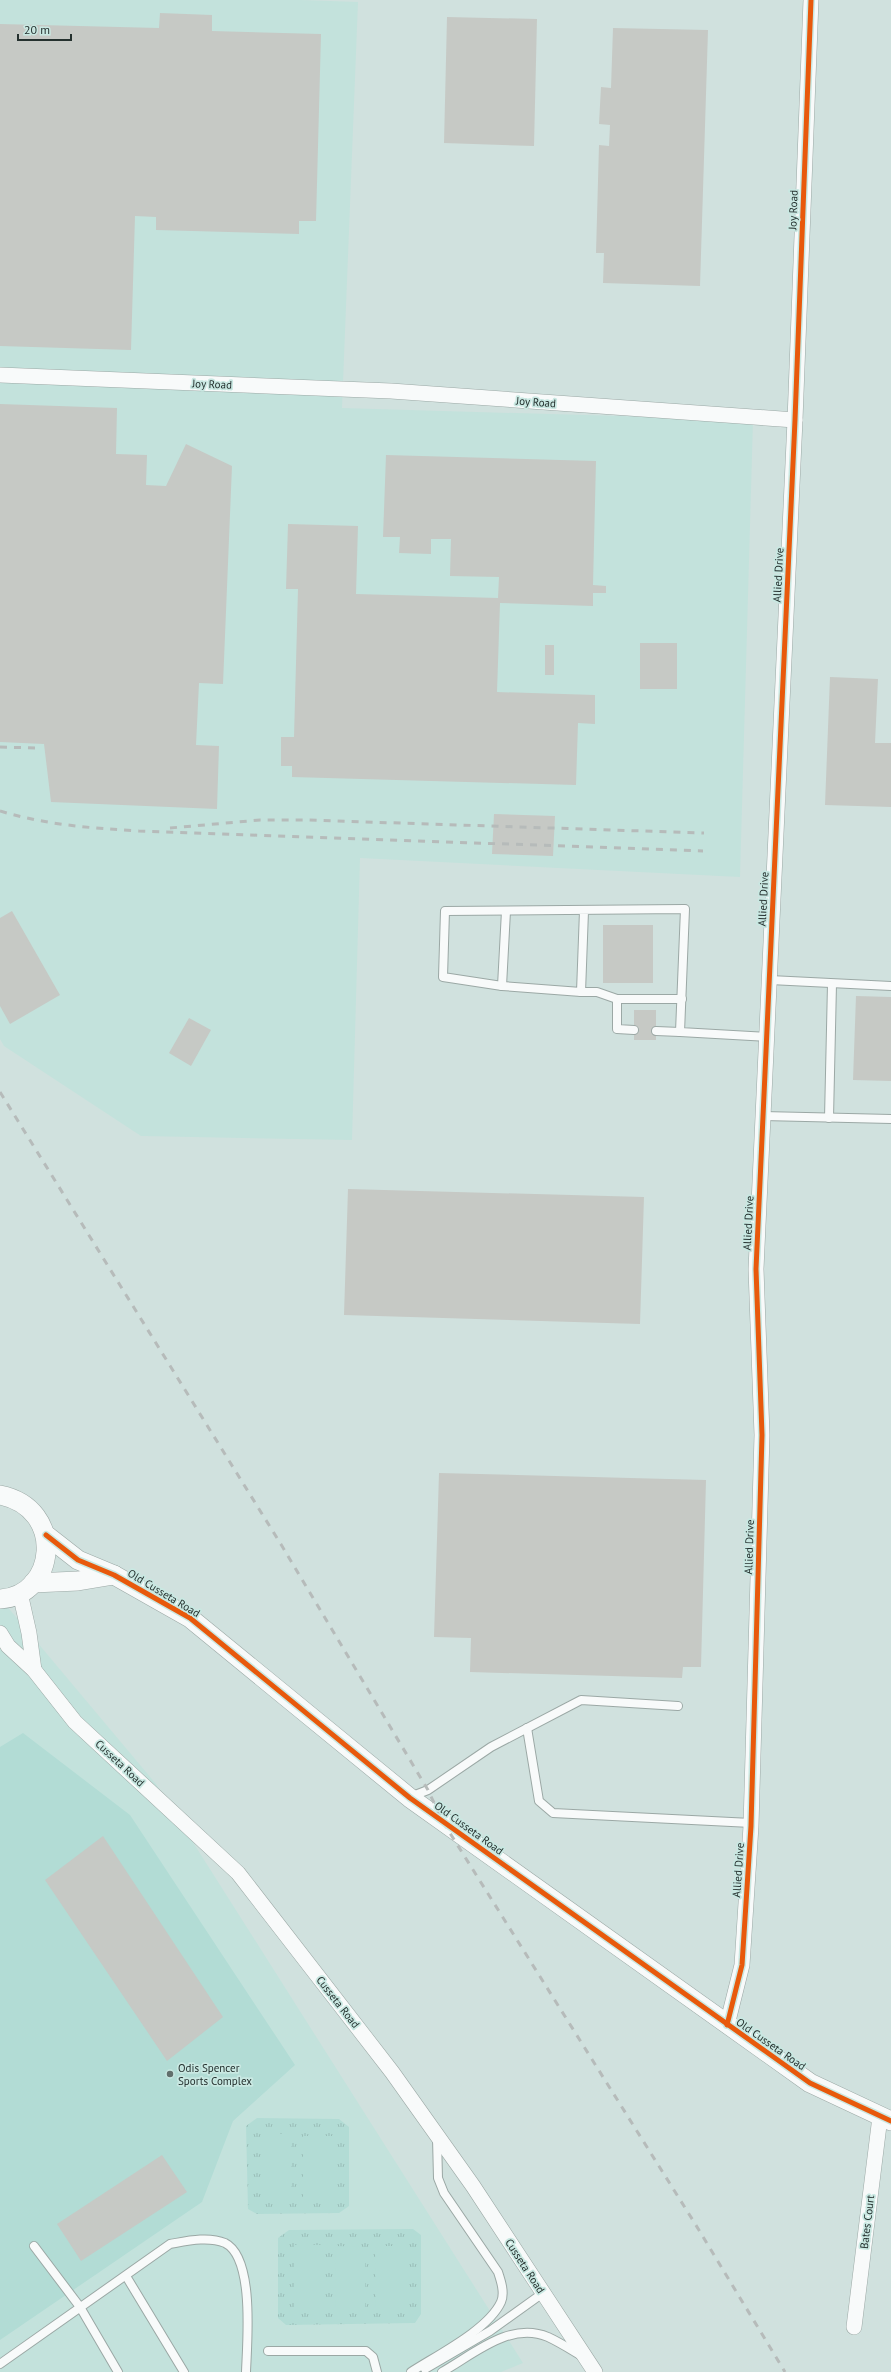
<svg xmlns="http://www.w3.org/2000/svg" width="891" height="2372" viewBox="0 0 891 2372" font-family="'PT Sans',sans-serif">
  <defs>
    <pattern id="park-tufts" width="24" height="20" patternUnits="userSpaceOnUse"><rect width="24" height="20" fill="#b2dcd5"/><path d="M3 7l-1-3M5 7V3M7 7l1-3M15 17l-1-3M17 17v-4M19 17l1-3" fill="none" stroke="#99bdb7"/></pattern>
  </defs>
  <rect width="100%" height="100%" fill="#d0e1de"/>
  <g fill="#c3e2dc">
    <path d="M0 0H301L358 2 342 408 753 420 740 877 360 858 352 1140 141 1136 4 1046 0 1039Z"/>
    <path d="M0 1598 156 1784 523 2363 501 2372H0Z"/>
  </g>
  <g fill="url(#park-tufts)">
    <path d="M257 2118 339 2119 349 2127V2206L339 2213 257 2214 248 2209 246 2126Z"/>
    <path d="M413 2229 421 2235V2314L415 2323 286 2325 278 2318V2238L289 2230Z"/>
  </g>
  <g fill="#b2dcd5">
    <path d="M23 1733 130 1815 295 2065 233 2121 202 2202 0 2340V1747Z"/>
    <rect x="261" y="2134" width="30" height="63"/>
    <rect x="303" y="2136" width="30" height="62"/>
    <rect x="294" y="2245" width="30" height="62"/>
    <path d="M335 2246 365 2247V2309H336Z"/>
    <path d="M375 2246H405V2309H376Z"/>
  </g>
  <g fill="#c6c9c5">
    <path d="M160 13 212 15V31L321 34 316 221H299V234L156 230V217L135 216 131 350 0 346V24L159 28Z"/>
    <path d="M447 17 537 19 534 146 444 143Z"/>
    <path d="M613 28 708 30 700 286 603 283 604 253H596L599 145 609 146 610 125 599 124 601 87 611 88Z"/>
    <path d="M0 404 117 408 116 454 147 455 146 485 166 486 186 444 232 466 223 684 199 683 196 745 219 746 217 809 51 802 44 744 0 742Z"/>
    <path d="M386 455 596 461 593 585 606 586V593H593V606L500 603 497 692 595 695V724L578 723 576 785 292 777V766H281V737H294L298 589H286L288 524 358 526 356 594 498 598 499 577 450 576 451 539H431V554L399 553 400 537H383Z"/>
    <rect x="640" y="643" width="37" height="46"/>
    <rect x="545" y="645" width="9" height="30"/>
    <path d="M830 677 878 679 875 743H891V807L825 805Z"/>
    <path d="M494 814 555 816 553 856 492 854Z"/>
    <path d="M12 911 60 995 10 1024 0 1006V918Z"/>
    <rect x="603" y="925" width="50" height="58"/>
    <path d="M856 996 891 997V1081L853 1080Z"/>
    <rect x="634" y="1010" width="22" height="30"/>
    <path d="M189 1018 211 1030 191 1066 169 1053Z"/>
    <path d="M348 1189 644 1197 640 1324 344 1315Z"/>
    <path d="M439 1473 706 1480 701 1667H683L682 1678 470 1672 471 1638 434 1637Z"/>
    <path d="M103 1836 223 2017 167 2061 45 1880Z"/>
    <path d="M162 2155 187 2192 81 2261 57 2224Z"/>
  </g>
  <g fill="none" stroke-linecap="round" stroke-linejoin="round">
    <defs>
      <g id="service">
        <path d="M584 911 581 992 502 986 443 977 445 911 685 909 680 1032 767 1037"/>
        <path d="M770 980 891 986"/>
        <path d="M502 986 506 911"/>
        <path d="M581 992H597L617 999"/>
        <path d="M634 1030 617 1029V999H682"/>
        <path d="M656 1031 680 1032"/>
        <path d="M763 1116 891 1119"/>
        <path d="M829 1118 832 984"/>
        <path d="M527 1728 539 1801 553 1813 751 1823"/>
        <path d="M410 1797 428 1790 491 1747 581 1700 678 1706"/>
        <path d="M34 2246 80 2307 118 2372"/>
        <path d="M126 2276 184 2372"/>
        <path d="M268 2351H366L373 2357 377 2372"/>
        <path d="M0 2364 170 2244C187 2241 208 2236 225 2243 255 2258 247 2343 246 2372"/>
        <path d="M425 2369 490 2331 543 2293"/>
        <path d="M411 2372C437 2355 488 2330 501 2302 505 2293 501 2281 498 2272L444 2193 438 2178 437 2138"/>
        <path d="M442 2372C474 2354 510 2321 548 2337 559 2342 570 2349 580 2355"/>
      </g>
      <g id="minor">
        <path d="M0 375 391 391 795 420"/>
        <path d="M20 1593 29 1633 34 1670"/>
        <path d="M0 1633 8 1646 34 1670 75 1722 238 1873 392 2072 473 2186 595 2372"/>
        <path d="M727 2025 742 1965 751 1826 762 1435 756 1269 795 420 811 0"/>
        <path d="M854 2327 880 2117"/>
      </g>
      <g id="tertiary">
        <path d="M0 1495C66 1508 57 1596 0 1599"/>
        <path d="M46 1535 78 1560 114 1575 190 1618 410 1798 810 2083 891 2121"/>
        <path d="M33 1583 78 1581 114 1575"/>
      </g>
    </defs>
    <use href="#service" stroke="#9ba8a5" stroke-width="10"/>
    <use href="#minor" stroke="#9ba8a5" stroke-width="16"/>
    <use href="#tertiary" stroke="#9ba8a5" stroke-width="20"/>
    <use href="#service" stroke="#f8fafa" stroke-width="8"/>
    <use href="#minor" stroke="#f8fafa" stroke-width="15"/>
    <use href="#tertiary" stroke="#f8fafa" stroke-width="19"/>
    <g stroke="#b6bbba" stroke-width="3" stroke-dasharray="7 7" stroke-linecap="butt">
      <path d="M0 747 36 748"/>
      <path d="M0 811C47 825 90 828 139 831L703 851"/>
      <path d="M170 828 260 820H306L704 833"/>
      <path d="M0 1092 282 1546 428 1790 443 1822 694 2222 785 2372"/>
    </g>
    <defs>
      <g id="cycleway">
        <path d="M46 1535 78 1560 114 1575 190 1618 410 1798 810 2083 891 2121"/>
        <path d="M727 2025 742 1965 751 1826 762 1435 756 1269 795 420 811 0"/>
      </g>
    </defs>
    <use href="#cycleway" stroke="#c9e8e2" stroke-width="8"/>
    <use href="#cycleway" stroke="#e8590c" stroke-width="5"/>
  </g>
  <circle fill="#616f6c" stroke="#c9e8e2" stroke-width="1.5" cx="170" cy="2074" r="4"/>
  <g text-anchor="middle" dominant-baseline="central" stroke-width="3.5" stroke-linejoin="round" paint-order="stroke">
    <g font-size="11" fill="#25312f" stroke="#c9e8e2">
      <text transform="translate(793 210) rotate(-88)">Joy Road</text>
      <text transform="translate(212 384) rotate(2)">Joy Road</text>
      <text transform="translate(536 402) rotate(4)">Joy Road</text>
      <text transform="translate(778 575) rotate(-87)">Allied Drive</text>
      <text transform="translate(763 899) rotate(-87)">Allied Drive</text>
      <text transform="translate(748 1223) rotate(-87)">Allied Drive</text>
      <text transform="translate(749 1547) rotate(-88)">Allied Drive</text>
      <text transform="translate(164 1593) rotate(31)">Old Cusseta Road</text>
      <text transform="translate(120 1763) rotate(43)">Cusseta Road</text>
      <text transform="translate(469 1828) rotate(36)">Old Cusseta Road</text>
      <text transform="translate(738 1870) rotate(-86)">Allied Drive</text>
      <text transform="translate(338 2002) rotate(52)">Cusseta Road</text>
      <text transform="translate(771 2044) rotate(35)">Old Cusseta Road</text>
      <text transform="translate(867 2222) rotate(-83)">Bates Court</text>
      <text transform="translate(525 2266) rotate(57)">Cusseta Road</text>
    </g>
    <g font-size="11" fill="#25312f" stroke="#c9e8e2" text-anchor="start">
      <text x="178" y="2068">Odis Spencer<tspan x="178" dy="13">Sports Complex</tspan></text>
    </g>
  </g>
  <path d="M18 34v6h53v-6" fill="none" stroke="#25312f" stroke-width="2"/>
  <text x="24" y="34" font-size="12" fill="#25312f" stroke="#c9e8e2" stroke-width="3" paint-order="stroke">20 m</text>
</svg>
